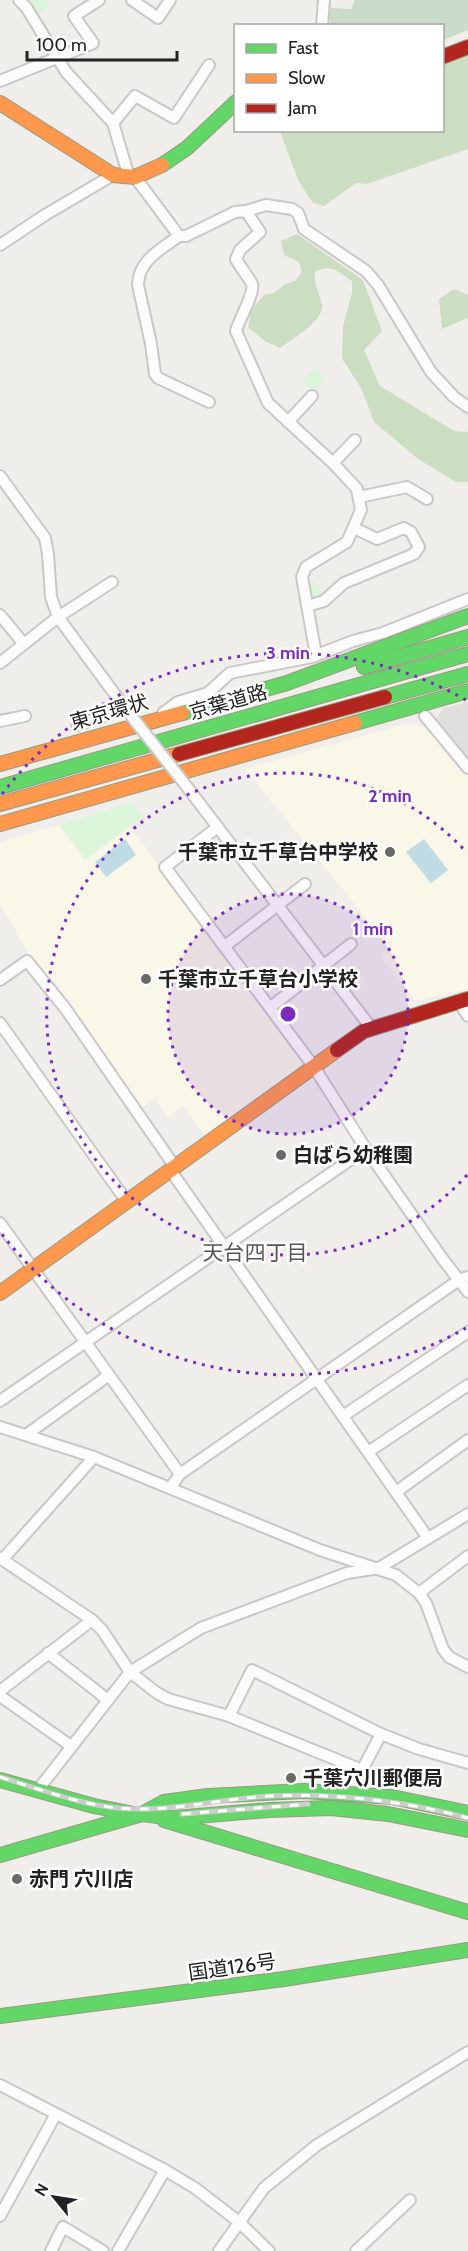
<svg xmlns="http://www.w3.org/2000/svg" width="468" height="2251" viewBox="0 0 468 2251" font-family="Cabin,'Noto Sans JP',sans-serif">
  <rect width="100%" height="100%" fill="#f0eeeb"/>
  <path fill="#dfdedc" d="M468 702V774L429 728 444 708Z"/>
  <g fill="#f8f7e8">
    <path d="M409 723 429 728 468 774V989L416 1001 380 955 389 948 375 929 245 769Z"/>
    <path d="M59 825 85 860 130 827 304 1059 305 1065 205 1136 183 1106 168 1117 155 1098 139 1110 66 1002 29 955 0 903V842Z"/>
  </g>
  <g fill="#cbdec1">
    <path d="M468 45V149L367 184 356 183 324 206 312 202 298 180 280 131 442 130 443 62Z"/>
    <path d="M297 234 363 280 382 331 364 350 380 386 454 431 468 432V482H456L418 459 374 422 362 390 342 358 343 326 352 293V281C338 272 331 263 315 272 313 285 320 293 322 305 325 320 292 339 280 348L265 341 248 327 251 310 264 295 274 293 285 284 295 281 302 272 299 262 284 255 281 241Z"/>
    <path d="M454 289 468 295V318L442 329 439 299Z"/>
  </g>
  <path fill="#cadbca" d="M355 0H468V30L443 40 442 26 330 25 329 8 351 9Z"/>
  <g fill="#daf5da">
    <path d="M26 0H46L50 6 37 15Z"/>
    <path d="M315 368 325 380 312 391 302 380Z"/>
    <path d="M305 575 325 593 309 602Z"/>
    <path d="M132 802 142 817 85 859 60 825Z"/>
  </g>
  <g fill="#bfdbe3">
    <path d="M125 839 136 855 106 877 95 862Z"/>
    <path d="M424 839 448 870 431 883 406 852Z"/>
  </g>
  <g fill="none" stroke-linecap="round" stroke-linejoin="round">
    <defs>
      <g id="street">
        <path d="M19 0 26 7 66 72 113 123 129 177"/>
        <path d="M132 0 158 18 170 0"/>
        <path d="M322 26 324 0"/>
        <path d="M0 81 93 43 74 16 99 0"/>
        <path d="M113 123 135 96 174 118 209 65"/>
        <path d="M135 177 179 236H186L235 212 246 211 260 232 240 250 236 259C240 267 248 276 252 284 255 293 239 319 236 331L268 403 333 463 357 489 361 510 347 542 306 567 302 577 316 655"/>
        <path d="M246 211 266 205 292 209 298 213 304 229 366 271 378 285 431 372 454 397 468 407"/>
        <path d="M179 236C161 249 138 261 138 285L151 344 155 374 158 378 209 402"/>
        <path d="M0 245 45 215 113 175"/>
        <path d="M288 422 312 396"/>
        <path d="M333 463 355 440"/>
        <path d="M0 476 45 538 48 554 51 597 58 617 125 708"/>
        <path d="M359 497 407 487 427 499"/>
        <path d="M307 606 324 601 344 583 414 554 419 547 411 532 404 528 377 539 354 528"/>
        <path d="M0 615 24 644"/>
        <path d="M0 663 58 617 112 582"/>
        <path d="M163 713 178 702 208 693 230 673 312 657 353 641 383 633 468 599"/>
        <path d="M425 716 468 768"/>
        <path d="M0 721 25 716"/>
        <path d="M77 725 104 716 123 705"/>
        <path d="M184 783 372 1029"/>
        <path d="M218 827 165 867 314 1067 366 1149 442 1258 468 1292"/>
        <path d="M225 946 305 884"/>
        <path d="M0 980 27 961 65 1008 175 1167"/>
        <path d="M458 1001 468 1016"/>
        <path d="M271 1007 351 944"/>
        <path d="M0 1023 127 1202"/>
        <path d="M171 1171 428 1538"/>
        <path d="M0 1223 180 1474"/>
        <path d="M0 1401 366 1149"/>
        <path d="M343 1416 468 1332"/>
        <path d="M0 1427 94 1457 320 1550 396 1575 419 1593 426 1603 443 1649 449 1657 468 1667"/>
        <path d="M26 1435 109 1375"/>
        <path d="M368 1452 468 1385"/>
        <path d="M171 1487 180 1474 459 1280 468 1277"/>
        <path d="M396 1492 468 1440"/>
        <path d="M0 1558 92 1620 102 1630 130 1672 157 1693 168 1699 229 1716 362 1770 366 1777 364 1795"/>
        <path d="M2 1560 94 1457"/>
        <path d="M419 1593 468 1556"/>
        <path d="M48 1653 108 1700"/>
        <path d="M0 1691 92 1620"/>
        <path d="M0 1696 71 1746"/>
        <path d="M229 1716 252 1670 381 1734 419 1749 468 1763"/>
        <path d="M362 1770 381 1734"/>
        <path d="M37 1791 130 1672 201 1628 347 1573 379 1568 468 1514"/>
        <path d="M0 2085 165 2170 195 2188 239 2222 269 2251"/>
        <path d="M0 2216 56 2114"/>
        <path d="M51 2251 63 2227 103 2251"/>
        <path d="M118 2251 165 2170"/>
        <path d="M219 2251 264 2188 317 2145 468 2052"/>
        <path d="M356 2251 410 2200"/>
      </g>
      <g id="fast">
        <path d="M162 165 187 148 236 102"/>
        <path d="M364 667 468 637"/>
        <path d="M385 697 468 674"/>
        <path d="M182 713 287 683 468 616"/>
        <path d="M355 723 468 691"/>
        <path d="M0 787 468 654"/>
        <path d="M0 1780 94 1806 134 1814"/>
        <path d="M142 1814 174 1818 269 1810 331 1808 388 1814 468 1830"/>
        <path d="M164 1820 468 1912"/>
        <path d="M0 1855 142 1814 164 1802 208 1796 304 1791 392 1797 468 1813"/>
        <path d="M0 2016 284 1979 468 1950"/>
      </g>
      <g id="slow">
        <path d="M0 103 113 175 135 177 162 165"/>
        <path d="M0 764 182 713"/>
        <path d="M0 804 179 754"/>
        <path d="M0 824 355 723"/>
        <path d="M0 1293 337 1050"/>
      </g>
      <g id="jam">
        <path d="M442 57 468 47"/>
        <path d="M179 754 385 697"/>
        <path d="M337 1050 364 1031 468 999"/>
      </g>
    </defs>
    <use href="#street" stroke="#c9c8c7" stroke-width="14"/>
    <use href="#fast" stroke="#999a82" stroke-width="16"/>
    <use href="#slow" stroke="#999a82" stroke-width="16"/>
    <use href="#jam" stroke="#999a82" stroke-width="16"/>
    <use href="#street" stroke="#fdfcfc" stroke-width="10"/>
    <use href="#fast" stroke="#63d668" stroke-width="14"/>
    <use href="#slow" stroke="#ff974d" stroke-width="14"/>
    <use href="#jam" stroke="#b3261e" stroke-width="14"/>
    <defs>
      <g id="rail">
        <path d="M0 1777C46 1791 93 1810 142 1809 185 1809 227 1798 269 1796 335 1793 404 1801 468 1818"/>
        <path d="M182 1814 308 1804"/>
      </g>
    </defs>
    <use href="#rail" stroke="#ccc" stroke-width="5"/>
    <use href="#rail" stroke="#fff" stroke-width="3" stroke-dasharray="9" stroke-linecap="butt"/>
    <defs>
      <path id="street-bridge" d="M125 708 184 783"/>
    </defs>
    <use href="#street-bridge" stroke="#c9c8c7" stroke-width="14" stroke-linecap="butt"/>
    <use href="#street-bridge" stroke="#fdfcfc" stroke-width="10"/>
  </g>
  <circle cx="288" cy="1014" r="120" fill="#7b2cbf" fill-opacity=".12"/>
  <g fill="none" stroke="#7b2cbf" stroke-width="3" stroke-dasharray="3 6">
    <circle cx="288" cy="1014" r="120"/>
    <path d="M467 1175A241 241 0 1 1 467 853"/>
    <path d="M466 1328A361 361 0 0 1 2 1234M2 794A361 361 0 0 1 466 700"/>
  </g>
  <g fill="#6a6968" stroke="#fff" stroke-width="2">
    <circle cx="390" cy="852" r="6"/>
    <circle cx="146" cy="979" r="6"/>
    <circle cx="281" cy="1155" r="6"/>
    <circle cx="291" cy="1778" r="6"/>
    <circle cx="17" cy="1879" r="6"/>
  </g>
  <g text-anchor="middle" dominant-baseline="central" stroke-width="5" stroke-linejoin="round" paint-order="stroke">
    <g font-size="20" fill="#222" stroke="#fff">
      <text transform="translate(228 702) rotate(-16)">京葉道路</text>
      <text transform="translate(109 712) rotate(-16)">東京環状</text>
      <text transform="translate(232 1967) rotate(-8)">国道126号</text>
    </g>
    <g font-size="20" font-weight="bold" fill="#222" stroke="#fff" text-anchor="start">
      <text x="378" y="852" text-anchor="end">千葉市立千草台中学校</text>
      <text x="158" y="979">千葉市立千草台小学校</text>
      <text x="293" y="1155">白ばら幼稚園</text>
      <text x="303" y="1778">千葉穴川郵便局</text>
      <text x="29" y="1879">赤門 穴川店</text>
    </g>
    <g font-size="21" fill="#555" stroke="#fff">
      <text x="255" y="1252">天台四丁目</text>
    </g>
  </g>
  <circle cx="288" cy="1014" r="9" fill="#7b2cbf" stroke="#fff" stroke-width="3"/>
  <g font-size="18" text-anchor="middle" font-weight="bold" fill="#7b2cbf" stroke="#fff" stroke-width="5" stroke-linejoin="round" paint-order="stroke">
    <text x="288" y="659">3 min</text>
    <text x="390" y="802">2 min</text>
    <text x="373" y="935">1 min</text>
  </g>
  <rect x="234" y="24" width="210" height="108" fill="#ffffff" stroke="#a7a7a7" stroke-width="1.5"/>
  <rect x="246" y="44" width="30" height="9" fill="#63d668" stroke="#a7a7a7" stroke-width="1.5"/>
  <text x="288" y="54" font-size="18" fill="#222222">Fast</text>
  <rect x="246" y="74" width="30" height="9" fill="#ff974d" stroke="#a7a7a7" stroke-width="1.5"/>
  <text x="288" y="84" font-size="18" fill="#222222">Slow</text>
  <rect x="246" y="104" width="30" height="9" fill="#b3261e" stroke="#a7a7a7" stroke-width="1.5"/>
  <text x="288" y="114" font-size="18" fill="#222222">Jam</text>
  <g transform="translate(54 2197) rotate(300)" stroke="#ffffff" stroke-width="4.5" paint-order="stroke">
  <path d="M0-4.5L10 22L0 15L-10 22Z" fill="#222222"/>
  <text y="-9" font-size="16" font-weight="bold" text-anchor="middle" fill="#222222">N</text>
  </g>
  <path d="M27 51v9h150v-9" fill="none" stroke="#222222" stroke-width="3"/>
  <text x="36" y="51" font-size="18" fill="#222222" stroke="#ffffff" stroke-width="4.5" paint-order="stroke">100 m</text>
</svg>
